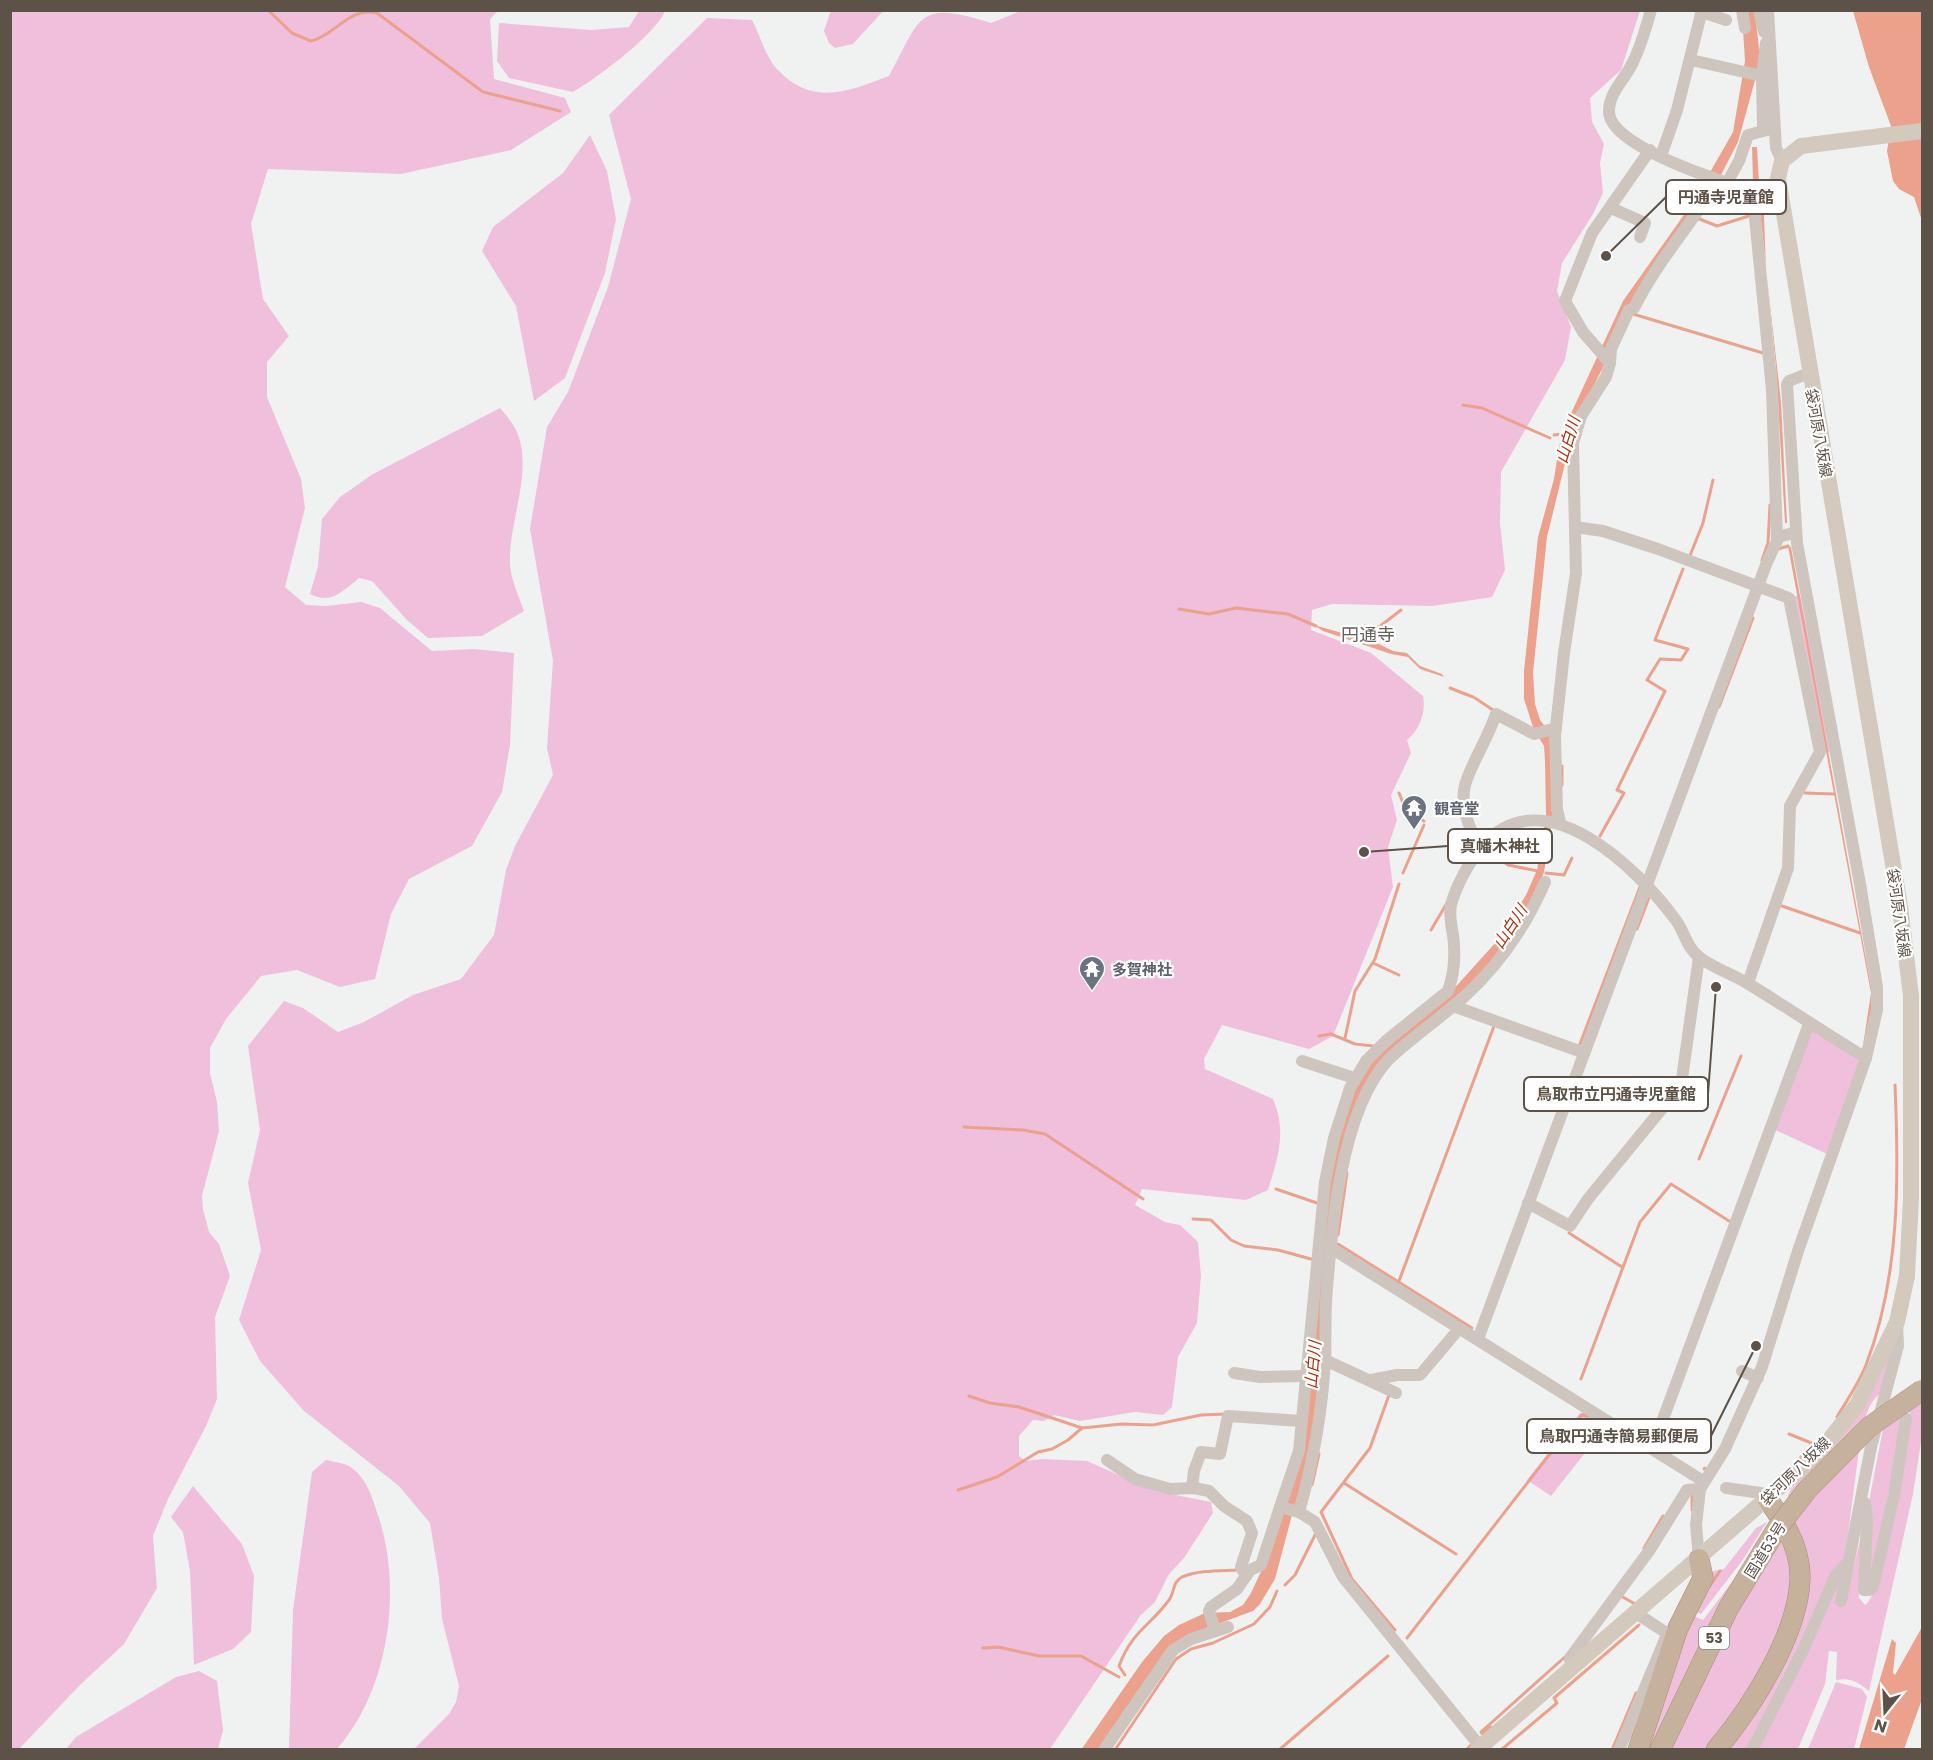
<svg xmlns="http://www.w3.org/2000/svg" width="1933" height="1760" viewBox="0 0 1933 1760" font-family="Poppins,'Noto Sans JP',sans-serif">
  <rect width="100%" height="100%" fill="#f0f2f2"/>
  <g fill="#efbfdc">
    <path d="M11 10 498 11 490 19 494 79 565 98 571 112 511 150 401 174 268 169 251 224 263 299 289 336 267 362V397L301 479 305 508 285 587 306 605 326 606 361 602 380 608 432 651 474 649 514 653 510 745 502 792 472 846 409 879 391 914 375 979 340 987 297 970 261 976 226 1019 210 1048V1073L217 1102 219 1131 202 1196 203 1209 209 1232 219 1244 230 1276 215 1317 217 1399 206 1426 168 1499 153 1536 157 1588 124 1644 80 1685 18 1750 10 1749Z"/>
    <path d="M831 10H883V11L853 44 835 48 829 43 824 31Z"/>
    <path d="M1023 10 1640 11 1621 70 1590 98 1592 122 1604 144 1600 163 1603 193 1593 214 1562 263 1557 291 1571 327 1565 360 1501 472 1500 523 1505 570 1492 597 1433 606 1332 604 1312 610 1311 630 1371 653 1423 696C1426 712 1420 730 1407 740L1411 753 1391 795 1397 820 1388 847 1393 887 1333 1036 1309 1049 1222 1025 1204 1059 1205 1069 1273 1099C1287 1131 1278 1158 1268 1190L1246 1200 1142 1189 1135 1205 1165 1222 1180 1225 1198 1242 1201 1276 1197 1323 1178 1357 1172 1407 1163 1415 1135 1412 1080 1421 1054 1415 1044 1421 1033 1420 1019 1436V1456L1026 1461 1042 1459 1087 1461 1155 1491 1211 1502 1213 1513 1184 1558 1169 1574 1155 1602 1140 1616 1050 1749H414L449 1714 456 1702 459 1686 442 1619 439 1578 430 1523 399 1486 304 1411 260 1361 239 1320 261 1250 248 1183 260 1130 248 1046 284 1001 303 1008 338 1032 364 1022 413 995 461 979 494 935 506 870 515 846 553 775 547 748 553 661 530 529 547 427 568 392 608 287 631 199 609 115 707 18 752 20C760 35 766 58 778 70 813 107 849 91 889 76 922 15 917 0 991 23Z"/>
    <path d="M639 11H665C655 35 597 78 573 92L509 78 497 61 499 23 591 30 629 27Z"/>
    <path d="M590 135 607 171 616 219 605 273 565 378 534 401 516 306 482 251 493 227 563 173Z"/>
    <path d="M500 408C506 415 512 422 516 430 534 468 510 518 510 558 509 576 518 594 524 611L482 636 428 638 407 620 372 581 359 578C343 591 331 605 310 594L318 566 322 519 340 497 373 474Z"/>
    <path d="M1800 595 1832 751 1822 753 1791 597Z"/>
    <path d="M1810 1029 1861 1062 1827 1154 1773 1129Z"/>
    <path d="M1891 1345 1885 1391C1872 1397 1868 1409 1864 1422L1787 1498 1791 1489 1808 1472Z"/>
    <path d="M1922 1401V1435L1913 1494 1869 1691C1859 1682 1849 1677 1836 1680L1837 1652 1829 1651 1825 1684 1798 1749 1758 1750 1837 1580 1845 1604 1864 1523 1859 1598 1865 1605C1885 1593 1904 1440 1910 1409Z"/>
    <path d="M1585 1412 1607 1425 1551 1496 1527 1480 1580 1413Z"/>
    <path d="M1902 1414 1877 1560 1866 1580 1870 1496 1883 1429Z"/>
    <path d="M1859 1450 1845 1557 1748 1749 1722 1750 1798 1619 1792 1523 1810 1500Z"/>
    <path d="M326 1460C334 1462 346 1463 352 1468 368 1481 372 1497 378 1515 403 1589 389 1690 337 1749H289L293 1610 312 1472Z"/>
    <path d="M193 1486 242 1544 254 1576 251 1632 233 1649 194 1665 190 1571 183 1532 171 1517Z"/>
    <path d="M1767 1522 1742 1561 1701 1614 1691 1610 1713 1571 1724 1569 1756 1528Z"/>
    <path d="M1783 1534 1794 1587 1767 1663 1710 1749 1668 1750 1703 1671Z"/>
    <path d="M1749 1560 1718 1608 1650 1749 1641 1750 1689 1614 1703 1620Z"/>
    <path d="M199 1671 217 1681 223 1730 218 1749H66L76 1737 176 1677Z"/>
    <path d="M1836 1682 1862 1689 1867 1697 1854 1749H1808Z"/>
  </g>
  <g fill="#eca18c">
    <path d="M1746 11H1755L1759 49 1763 51 1738 142 1722 173 1676 242 1604 365 1579 415 1569 447 1547 537 1533 673 1535 704 1540 720 1551 734 1554 810 1544 872 1537 891 1505 945 1474 981 1409 1036 1353 1110 1307 1472 1292 1515 1275 1579 1260 1604 1253 1611 1188 1635 1166 1650 1098 1749 1081 1750 1142 1662 1164 1636 1179 1625 1205 1613 1230 1612 1243 1605 1251 1593 1265 1563 1295 1474 1329 1180 1350 1098 1371 1061 1441 1003 1497 941 1526 895 1537 870 1546 815 1545 761 1544 746 1534 730 1524 699V671L1538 537 1554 479 1559 446 1568 420 1623 301 1693 202 1733 132 1745 61 1743 30Z"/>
    <path d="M1853 11H1922V221L1914 197 1899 189 1893 181 1887 151 1891 126 1869 67Z"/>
    <path d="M1752 147H1757L1759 183 1763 190 1766 269 1781 402 1787 523H1785L1776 367 1758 190 1753 181Z"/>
    <path d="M1788 546 1791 547 1872 992V1007L1862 1052 1871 993Z"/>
    <path d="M1314 625 1377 643 1393 651 1407 653 1420 666 1442 674 1452 690 1444 677 1420 669 1408 657 1391 654 1323 631Z"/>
    <path d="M1922 1627V1699L1904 1749H1859L1892 1639 1896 1643 1893 1673 1895 1675Z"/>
  </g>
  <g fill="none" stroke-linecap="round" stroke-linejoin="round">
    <g stroke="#eca18c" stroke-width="3">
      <path d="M268 10 292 33 311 41C336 35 349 6 377 13L483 92 560 111"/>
      <path d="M1697 218 1717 226 1752 215"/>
      <path d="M1633 314 1763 353"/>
      <path d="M1463 405 1482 408 1550 438"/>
      <path d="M1554 435 1563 434"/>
      <path d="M1778 549 1788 546"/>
      <path d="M1689 558 1703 523 1713 480"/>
      <path d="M1762 560 1768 543 1770 505"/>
      <path d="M1179 609 1209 614 1236 608 1288 614 1316 626"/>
      <path d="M1342 635 1359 627H1379L1401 610"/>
      <path d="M1362 638 1365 626"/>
      <path d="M1450 688 1473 697"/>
      <path d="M1475 698 1493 710"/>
      <path d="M1719 707 1753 618"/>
      <path d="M1562 785V766"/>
      <path d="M1399 793 1406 810 1424 821"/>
      <path d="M1805 793 1834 794"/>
      <path d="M1600 836 1624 793 1617 790 1665 691 1647 680 1660 659 1681 660 1688 649 1655 640 1683 569"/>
      <path d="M1486 849 1508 865 1538 871"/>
      <path d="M1403 873 1424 825"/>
      <path d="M1546 873 1564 875 1572 858"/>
      <path d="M1782 906 1860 933"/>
      <path d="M1637 929 1650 895"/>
      <path d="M1431 930 1447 903"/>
      <path d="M1373 963 1399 975"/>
      <path d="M1319 1036 1331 1034 1355 1044 1373 1046"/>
      <path d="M1345 1038 1355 991 1375 959 1399 884"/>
      <path d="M1580 1044 1640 887"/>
      <path d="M964 1127 1023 1130 1045 1134 1143 1199"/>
      <path d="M1699 1159 1741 1056"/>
      <path d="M1276 1189 1317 1203"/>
      <path d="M1193 1219 1211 1220 1231 1240 1244 1246 1278 1250 1311 1259"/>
      <path d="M1569 1233 1622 1267"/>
      <path d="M1338 1235 1347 1173"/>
      <path d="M1338 1244 1472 1328"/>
      <path d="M1399 1281 1494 1026"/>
      <path d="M1581 1379 1640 1222 1671 1184 1729 1221"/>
      <path d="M1389 1395 1370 1448 1321 1512 1352 1579 1395 1630"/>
      <path d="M969 1396 990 1403 1019 1407 1082 1428 1122 1424 1153 1425 1201 1415 1226 1414"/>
      <path d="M1837 1417C1847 1400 1859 1383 1866 1365 1900 1277 1899 1178 1895 1085"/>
      <path d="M1789 1434 1814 1444 1793 1465"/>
      <path d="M1562 1438 1582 1415 1588 1416"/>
      <path d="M1704 1469 1705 1468"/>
      <path d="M1344 1483 1456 1554"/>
      <path d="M1312 1485 1319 1454"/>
      <path d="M958 1490 997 1477 1038 1452 1052 1449 1068 1440 1082 1428"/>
      <path d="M1692 1494V1510"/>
      <path d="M1644 1548 1663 1516"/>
      <path d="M1285 1585 1295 1575 1316 1533"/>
      <path d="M1709 1587 1720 1571"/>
      <path d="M1621 1596 1635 1604"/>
      <path d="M1407 1638 1556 1446"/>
      <path d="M983 1648 998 1647 1039 1656H1081L1119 1677"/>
      <path d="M1125 1675 1119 1666C1132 1631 1150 1626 1169 1600 1175 1592 1172 1582 1182 1577 1199 1570 1220 1571 1238 1570"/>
      <path d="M1481 1732 1566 1656"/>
      <path d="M1482 1734 1491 1727"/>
      <path d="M1115 1750 1176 1659 1191 1649 1213 1643 1254 1624 1270 1607 1277 1591"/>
      <path d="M1279 1750 1388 1656"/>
      <path d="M1466 1750 1471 1745"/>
      <path d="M1501 1750 1557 1703 1554 1698 1639 1625"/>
      <path d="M1612 1750 1636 1693"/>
    </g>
    <defs>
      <g id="trunk">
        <path d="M1638 1750 1678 1628 1703 1578 1699 1559"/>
        <path d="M1660 1750 1728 1609 1776 1530"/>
        <path d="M1716 1750C1752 1707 1798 1635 1800 1579 1801 1549 1785 1522 1768 1500"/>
      </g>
    </defs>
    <use href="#trunk" stroke="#aa9073" stroke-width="21"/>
    <g stroke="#cec6be" stroke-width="12">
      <path d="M1651 10C1646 28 1641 46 1633 62 1626 78 1609 92 1609 111 1608 150 1749 191 1782 199"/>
      <path d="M1742 10 1745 28"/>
      <path d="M1759 10 1764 32"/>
      <path d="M1768 10 1776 148 1782 161"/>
      <path d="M1702 12 1726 20"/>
      <path d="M1691 60 1762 76 1763 130"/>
      <path d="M1762 76 1766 43"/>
      <path d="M1661 156 1677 110 1702 10"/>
      <path d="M1727 183 1739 161 1748 135 1771 129"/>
      <path d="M1611 208 1645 223 1640 237"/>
      <path d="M1755 218 1772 390 1777 540"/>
      <path d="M1610 363 1611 349 1629 310 1634 308C1657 262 1691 224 1719 180"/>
      <path d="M1575 527 1603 531 1658 549 1789 598 1820 752 1790 806 1788 868 1748 983"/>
      <path d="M1560 822 1557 809 1555 736 1564 653 1576 573 1573 443 1581 416 1606 377 1610 363 1583 332 1565 301 1592 233 1650 150"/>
      <path d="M1482 848C1469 832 1460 805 1465 785 1471 764 1488 738 1496 714L1534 734 1556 728"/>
      <path d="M1453 1006 1582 1052"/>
      <path d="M1302 1061 1354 1078"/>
      <path d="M1528 1203 1570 1226 1588 1199 1669 1100 1682 1079 1699 957"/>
      <path d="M1331 1248 1703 1481"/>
      <path d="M1478 1339 1767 562 1779 537 1796 532"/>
      <path d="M1320 1360H1325L1396 1393"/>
      <path d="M1742 1371 1758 1378"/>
      <path d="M1234 1373 1260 1377 1307 1376"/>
      <path d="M1371 1380 1397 1375H1420L1458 1330"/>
      <path d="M1652 1449 1809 1024"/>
      <path d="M1107 1460 1135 1479 1170 1489 1194 1488 1209 1491 1224 1506 1247 1521 1252 1533 1241 1567 1246 1576"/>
      <path d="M1192 1488 1194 1471 1201 1452 1220 1454 1228 1416 1301 1421"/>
      <path d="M1726 1488 1761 1493 1768 1500"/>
      <path d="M1865 1503 1867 1520 1864 1590H1869L1873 1587 1894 1495 1906 1419"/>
      <path d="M1299 1512C1313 1463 1322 1412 1325 1361 1326 1341 1325 1321 1326 1302 1331 1232 1340 1111 1389 1059 1412 1037 1439 1019 1463 998 1498 966 1526 926 1545 882"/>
      <path d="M1699 1559 1696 1525 1700 1489 1725 1449 1762 1367 1798 1251 1866 1058 1877 1010V987L1860 884 1797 543 1787 384 1789 381 1809 373"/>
      <path d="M1841 1601 1871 1447 1898 1346 1897 1324"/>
      <path d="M1215 1631 1209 1611 1211 1607 1237 1589 1250 1570 1261 1565 1280 1507"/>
      <path d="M1571 1669 1570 1658 1649 1551 1687 1490 1700 1489"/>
      <path d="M1104 1750 1173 1650 1191 1639 1228 1627"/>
      <path d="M1483 1750 1343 1577 1315 1522 1299 1512 1280 1507 1299 1451 1325 1182 1334 1138 1350 1088 1366 1061 1386 1041 1448 991C1453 977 1455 960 1454 946 1454 933 1448 918 1451 905 1456 886 1470 860 1483 845 1544 776 1638 869 1675 919 1685 932 1686 947 1699 957 1713 968 1732 974 1747 983 1787 1007 1826 1034 1866 1058"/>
      <path d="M1619 1750 1666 1637 1665 1632 1636 1613"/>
      <path d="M1752 1750 1804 1648 1835 1577 1848 1562"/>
    </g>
    <path stroke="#d3c9bd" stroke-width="16" d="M1477 1750 1818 1454 1857 1405 1897 1322 1907 1276 1911 1199V996L1900 906 1778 178 1782 161 1801 146 1922 131"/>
    <use href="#trunk" stroke="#c6b29c" stroke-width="20"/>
    <defs>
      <path id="trunk-bridge" d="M1776 1530 1807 1490 1869 1427 1922 1390"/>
    </defs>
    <use href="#trunk-bridge" stroke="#aa9073" stroke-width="21" stroke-linecap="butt"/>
    <use href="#trunk-bridge" stroke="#c6b29c" stroke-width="20"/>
  </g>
  <defs>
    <symbol id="temple-pin" viewBox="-11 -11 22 30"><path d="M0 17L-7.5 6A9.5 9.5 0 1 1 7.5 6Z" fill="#6b7280" stroke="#fff"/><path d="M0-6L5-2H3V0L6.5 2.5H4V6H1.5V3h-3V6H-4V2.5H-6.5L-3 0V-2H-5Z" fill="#fff"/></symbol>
  </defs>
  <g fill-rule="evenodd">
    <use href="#temple-pin" x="1399" y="793" width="30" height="40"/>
    <use href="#temple-pin" x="1077" y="954" width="30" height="40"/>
  </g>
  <g text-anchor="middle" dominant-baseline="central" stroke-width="4.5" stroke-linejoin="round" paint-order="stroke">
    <rect fill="#fff" stroke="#8e867f" stroke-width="1.5" x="1699" y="1627" width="30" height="22" rx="4.5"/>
    <g font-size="14" font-weight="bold" fill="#5d5248">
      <text x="1714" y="1638">53</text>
    </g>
    <g font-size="15" fill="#5d5248" stroke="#fff">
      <text transform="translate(1819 433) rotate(80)">袋河原八坂線</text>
      <text transform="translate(1899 913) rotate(82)">袋河原八坂線</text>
      <text transform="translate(1795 1471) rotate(-44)">袋河原八坂線</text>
      <text transform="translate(1765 1550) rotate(-58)">国道53号</text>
    </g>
    <g font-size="15" font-weight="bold" fill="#5b616d" stroke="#fff" text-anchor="start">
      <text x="1434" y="808">観音堂</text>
      <text x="1112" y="969">多賀神社</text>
    </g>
    <g font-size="16" font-style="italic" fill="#ab300d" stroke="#fff">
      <text transform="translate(1568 440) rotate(-73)">山白川</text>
      <text transform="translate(1510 927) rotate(-57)">山白川</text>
      <text transform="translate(1313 1365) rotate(-85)">山白川</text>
    </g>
    <g font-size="18" fill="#65615c" stroke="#fff">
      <text x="1368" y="634">円通寺</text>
    </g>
  </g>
  <path fill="none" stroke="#5d5248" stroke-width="2" d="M1606 256L1666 197M1364 852L1448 846M1716 987L1708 1094M1756 1346L1711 1436"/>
  <g fill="#5d5248" stroke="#fff" stroke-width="2">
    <circle cx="1606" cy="256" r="6"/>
    <circle cx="1364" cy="852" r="6"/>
    <circle cx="1716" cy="987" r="6"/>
    <circle cx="1756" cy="1346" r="6"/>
  </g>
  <g fill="#fff" stroke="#5d5248" stroke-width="2">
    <rect x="1666" y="180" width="120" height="34" rx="6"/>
    <rect x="1448" y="829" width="104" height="34" rx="6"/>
    <rect x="1524" y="1077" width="184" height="34" rx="6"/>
    <rect x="1527" y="1419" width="184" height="34" rx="6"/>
  </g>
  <g font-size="16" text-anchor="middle" font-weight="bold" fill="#5d5248">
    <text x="1726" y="203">円通寺児童館</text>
    <text x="1500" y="852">真幡木神社</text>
    <text x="1616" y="1100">鳥取市立円通寺児童館</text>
    <text x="1619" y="1442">鳥取円通寺簡易郵便局</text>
  </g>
  <rect width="1933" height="1760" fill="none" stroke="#5d5248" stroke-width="24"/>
  <g transform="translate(1885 1712) rotate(198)" stroke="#ffffff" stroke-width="4.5" paint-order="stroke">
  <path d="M0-4.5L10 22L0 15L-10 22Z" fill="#5d5248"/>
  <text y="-9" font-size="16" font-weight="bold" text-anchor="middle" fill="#5d5248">N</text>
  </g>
</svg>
